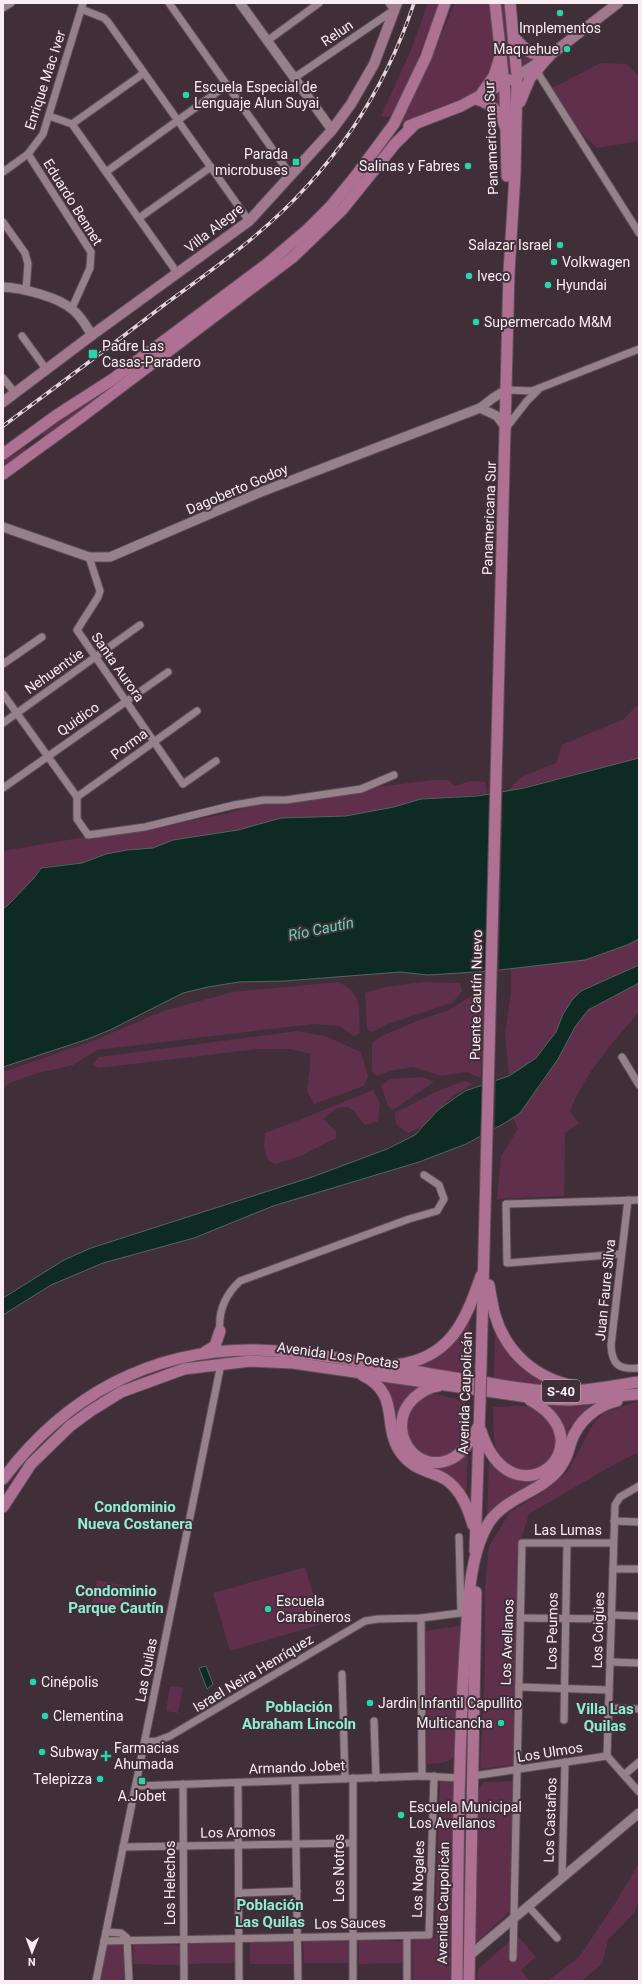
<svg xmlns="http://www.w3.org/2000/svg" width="642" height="1984" viewBox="0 0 642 1984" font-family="Roboto,sans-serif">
  <rect width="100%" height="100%" fill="#402f38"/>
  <g fill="#602f4b">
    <path d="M428 3H439L415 66 390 117 381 116 411 50Z"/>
    <path d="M455 3H490C492 22 497 43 494 61 492 70 485 85 478 91 465 103 418 118 399 125L432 56Z"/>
    <path d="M501 3H506L513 63 508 72Z"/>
    <path d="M521 50 537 59 520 70Z"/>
    <path d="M601 63 627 64 639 77V141L597 148 576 128 552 88Z"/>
    <path d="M500 93 501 109 486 99Z"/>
    <path d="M391 141 346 200 295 251 56 430 44 436 42 434 52 424 87 403 116 383 346 195Z"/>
    <path d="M25 447 26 451 3 469V462Z"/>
    <path d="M639 706V758L508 791 521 777 556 763 562 745 624 719 635 707Z"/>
    <path d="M433 780H449L454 786 471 781 485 782 487 794 421 799 394 807 346 816 281 818 238 830 173 840 153 848 127 850 106 854 82 863 44 866 38 870 34 878 8 905 3 909V851L85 837 125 833 225 814 265 802 295 803 362 792 377 787Z"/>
    <path d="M639 939V965L581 991 572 1000 563 1014 556 1032 536 1058 509 1076 505 1033 511 993V968L560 961 627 945Z"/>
    <path d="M338 982C364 994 358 1007 360 1033L354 1036 339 1026 313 1024 97 1050 73 1065 38 1073 9 1083 3 1089V1072L98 1039 163 1011 233 992Z"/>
    <path d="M424 982 460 983 462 991 452 1003 387 1024 372 1032 367 1029 365 993 385 987Z"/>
    <path d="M639 983V1012C613 1042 585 1073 570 1111L579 1123 565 1133 564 1196 497 1199 501 1156 518 1129 513 1118 520 1113 545 1079 558 1059 575 1027 588 1010Z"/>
    <path d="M484 984 481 1078 467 1072 441 1076 413 1067 394 1070 376 1076 372 1071V1043L380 1037 419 1020 449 1010 470 997Z"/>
    <path d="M297 1031 325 1036 361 1052 368 1076 364 1086 314 1104 307 1091 310 1065V1054L290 1049H259L99 1068 92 1065 99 1057Z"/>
    <path d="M423 1077 434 1082 393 1110 388 1106 381 1086 390 1079Z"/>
    <path d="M464 1081 473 1084 452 1096 426 1125 408 1133 396 1124 395 1113 435 1092Z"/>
    <path d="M373 1090 380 1103 378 1121 365 1125 354 1111 348 1107 337 1108 323 1119 336 1131V1138L301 1156 275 1164 268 1160 264 1146 265 1133 299 1120Z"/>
    <path d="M470 1318 468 1376 407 1367Z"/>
    <path d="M495 1331 507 1350 555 1385 494 1380Z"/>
    <path d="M376 1380 419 1388C405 1400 400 1405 396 1424L428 1465 468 1450 466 1500 411 1461Z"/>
    <path d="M428 1392 465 1401C467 1408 470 1417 470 1425 469 1436 466 1441 457 1448 454 1451 449 1456 445 1457 418 1463 396 1428 412 1406 415 1401 423 1396 428 1392Z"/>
    <path d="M639 1401V1452L606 1469 529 1514 517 1551 515 1765 480 1769 485 1664V1586L489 1546 510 1512 541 1493 568 1471 593 1424 604 1413Z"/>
    <path d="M544 1405H591L578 1417 569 1428 564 1451 554 1471 487 1515 489 1461 505 1475 526 1480 562 1450Z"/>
    <path d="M493 1407C505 1407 524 1404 536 1409 567 1425 561 1474 520 1469 514 1468 508 1468 504 1463 491 1449 494 1424 493 1407Z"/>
    <path d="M305 1567 322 1624 230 1651 213 1593Z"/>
    <path d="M97 1580 126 1586 121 1611 92 1605Z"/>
    <path d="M465 1625 456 1753C452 1764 437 1763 427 1764L425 1631Z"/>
    <path d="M170 1686 183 1688 178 1713 166 1711Z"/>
    <path d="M440 1779H455L450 1981H413L412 1937 435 1938Z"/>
    <path d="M515 1781 509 1912 476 1943 477 1791 484 1782Z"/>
    <path d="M639 1863V1900L635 1912 608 1940 602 1964 581 1981H548L579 1957 616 1902Z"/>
    <path d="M517 1935 536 1957 521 1970 530 1981H476L478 1969Z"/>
    <path d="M296 1940V1964H250V1941Z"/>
    <path d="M303 1940 349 1941 350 1963H304Z"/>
    <path d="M359 1941H403V1963L359 1964Z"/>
    <path d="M235 1943 236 1963 188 1964V1944Z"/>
    <path d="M106 1944H126V1980H98Z"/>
    <path d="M133 1945H180V1965L134 1964Z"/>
  </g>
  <g fill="#0e2b23" stroke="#546561">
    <path d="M639 758V939L627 945 585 960 491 971 428 975 400 972 285 981 239 982 208 987 183 993 110 1030 88 1039 3 1067V909L8 905 34 878 41 868 82 863 106 854 127 850 153 848 173 840 238 830 281 818 346 816 394 807 421 799 478 796 524 788Z"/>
    <path d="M639 965V983L588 1010 575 1027 558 1059 520 1113 505 1123 466 1144 419 1162 273 1206 194 1238 103 1263 51 1285 3 1315V1298L64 1260 91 1248 312 1177 387 1149 415 1135 438 1110 465 1091 509 1076 536 1058 556 1032 563 1014 572 1000 581 991Z"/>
    <path d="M206 1666 213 1684 207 1689 199 1668Z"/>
  </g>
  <g fill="#402f38">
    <path d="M503 790 499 972 485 974 489 792Z"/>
    <path d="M496 1078 495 1131 480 1139 482 1083Z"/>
  </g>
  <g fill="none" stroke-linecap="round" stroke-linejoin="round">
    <defs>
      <g id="minor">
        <path d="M169 3 290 174"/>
        <path d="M3 8 11 3"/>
        <path d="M81 9 104 18 108 22 249 221"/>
        <path d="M267 41 319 3"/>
        <path d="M536 70 639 233"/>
        <path d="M294 78 394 10 389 3"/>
        <path d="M49 116 72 124 178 274"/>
        <path d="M72 124 144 73"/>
        <path d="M28 154 91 252 90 268 72 308"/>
        <path d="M3 172 28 154 43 134 83 3"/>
        <path d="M106 172 227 85"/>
        <path d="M139 218 211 167"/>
        <path d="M3 222 25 253 28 264 26 290"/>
        <path d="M22 336 46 369"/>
        <path d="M3 378 15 393"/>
        <path d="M506 390 532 391 639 349"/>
        <path d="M506 428 527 401 538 390"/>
        <path d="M89 557 100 591 98 597 77 630 183 784 216 761"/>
        <path d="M3 664 42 637"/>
        <path d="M3 694 77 797"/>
        <path d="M3 723 140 625"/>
        <path d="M3 788 168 672"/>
        <path d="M77 797V819L88 835 145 827 234 805 264 800H286L361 789 394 775"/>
        <path d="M77 797 197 711"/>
        <path d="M622 1057 639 1085"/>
        <path d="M628 1200 611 1345C612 1365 619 1370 639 1368"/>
        <path d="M621 1254 507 1263 506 1204 639 1200"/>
        <path d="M220 1331C218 1311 225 1295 240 1281L409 1219 437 1211 444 1199 439 1185 424 1175"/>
        <path d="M614 1521 639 1522"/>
        <path d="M459 1537 461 1613"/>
        <path d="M613 1569H639"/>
        <path d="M611 1615 639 1616"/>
        <path d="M421 1618 422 1776"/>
        <path d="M521 1618 611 1619"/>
        <path d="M610 1662 639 1663"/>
        <path d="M342 1674 345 1779"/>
        <path d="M519 1687 609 1690"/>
        <path d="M609 1708 639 1709"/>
        <path d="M564 1720 567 1543"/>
        <path d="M374 1721 376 1778"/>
        <path d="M145 1742 157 1741 170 1736 365 1621 378 1619 421 1618 468 1612"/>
        <path d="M607 1756 615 1505 620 1497 639 1486"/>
        <path d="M624 1775 639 1762"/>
        <path d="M473 1776 607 1756 639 1792"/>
        <path d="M353 1778V1981"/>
        <path d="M295 1781 298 1981"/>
        <path d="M238 1783 239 1981"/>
        <path d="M183 1784 184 1981"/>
        <path d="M136 1786 422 1776 459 1778"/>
        <path d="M123 1847 352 1843"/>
        <path d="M562 1878 565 1762"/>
        <path d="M239 1893 297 1891"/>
        <path d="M528 1906 557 1938"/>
        <path d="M106 1932 121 1933 127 1938 129 1981"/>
        <path d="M407 1936V1981"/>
        <path d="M104 1941 429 1935 434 1776"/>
        <path d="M513 1958 522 1543H613"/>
        <path d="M96 1981 221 1364"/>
      </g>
      <g id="tertiary">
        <path d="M240 3 332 130"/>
        <path d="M3 287C22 288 59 297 73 310 81 316 86 326 92 335"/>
        <path d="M480 408 497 416 506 428"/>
        <path d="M3 527 89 557H110L261 492 480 408 493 398 506 390"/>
        <path d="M469 1956 639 1813"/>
      </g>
      <g id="secondary">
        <path d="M517 76 549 56 618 3"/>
        <path d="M3 402 92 335 249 221 332 130 351 104 374 64 397 3"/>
      </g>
      <g id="primary">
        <path d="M495 3 505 92 507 176"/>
        <path d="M514 37C524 49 532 57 549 56"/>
        <path d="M482 93 494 76 500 57"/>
        <path d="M476 99C490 103 500 112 505 126"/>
        <path d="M520 102 530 78 549 56"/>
        <path d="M409 126 461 106 509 80"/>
        <path d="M3 454 57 415 113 379 267 264 307 230 331 206 354 178 394 124 426 57 445 3"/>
        <path d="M3 474 80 418 293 257 342 210 395 144 416 123"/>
        <path d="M489 1285C491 1295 492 1305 495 1315 506 1353 536 1379 575 1386"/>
        <path d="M205 1352 215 1346 220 1331"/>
        <path d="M395 1365C450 1359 465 1322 481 1276"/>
        <path d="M481 1367 509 272 515 174 517 76 510 3"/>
        <path d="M362 1375C402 1394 381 1426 401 1453 411 1467 424 1470 439 1476 458 1484 468 1507 473 1525"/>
        <path d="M438 1386C429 1387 421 1392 414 1398 383 1427 415 1478 453 1458 465 1451 471 1439 478 1427"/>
        <path d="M481 1431C512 1527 611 1445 530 1400"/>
        <path d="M3 1479C65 1396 151 1349 255 1350 329 1352 403 1371 476 1381 501 1385 525 1390 550 1391 580 1393 610 1386 639 1382"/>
        <path d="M3 1507 31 1464 70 1426 92 1410 121 1392 184 1369 250 1361 293 1363 542 1399 570 1400 639 1394"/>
        <path d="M475 1551 480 1402"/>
        <path d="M457 1981C458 1871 458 1760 465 1650 468 1611 468 1554 490 1521 507 1497 541 1492 559 1469 566 1460 568 1452 571 1442 578 1421 596 1406 617 1401"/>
        <path d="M469 1981 476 1592"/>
      </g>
    </defs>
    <use href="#minor" stroke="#5d4e56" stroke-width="9"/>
    <use href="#tertiary" stroke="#5d4e56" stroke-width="11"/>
    <use href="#secondary" stroke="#5d4e56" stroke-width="12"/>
    <use href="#primary" stroke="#5d4e56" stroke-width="13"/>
    <use href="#minor" stroke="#96818b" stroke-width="7"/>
    <use href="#tertiary" stroke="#96818b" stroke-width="9"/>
    <use href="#secondary" stroke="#a2788f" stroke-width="10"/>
    <use href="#primary" stroke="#ae7093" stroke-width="11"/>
    <defs>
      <path id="rail" d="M3 426C56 387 108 348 160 308 192 284 226 261 256 235 331 172 383 96 414 3"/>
    </defs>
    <use href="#rail" stroke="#e2d6dc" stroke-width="3.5"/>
    <use href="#rail" stroke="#402f38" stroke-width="2" stroke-dasharray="6" stroke-linecap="butt"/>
    <defs>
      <path id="primary-bridge" d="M480 1402 481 1367"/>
    </defs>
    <use href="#primary-bridge" stroke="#5d4e56" stroke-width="13" stroke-linecap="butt"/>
    <use href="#primary-bridge" stroke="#ae7093" stroke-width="11"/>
  </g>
  <g fill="#27d5ad" stroke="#402f38" stroke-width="1.5">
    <circle cx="560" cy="13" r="4"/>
    <circle cx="567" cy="49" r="4"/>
    <circle cx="186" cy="95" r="4"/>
    <rect x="292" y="158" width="8" height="8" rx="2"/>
    <circle cx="468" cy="166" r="4"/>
    <circle cx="560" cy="245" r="4"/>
    <circle cx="554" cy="262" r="4"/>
    <circle cx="469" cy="276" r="4"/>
    <circle cx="548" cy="285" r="4"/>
    <circle cx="476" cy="322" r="4"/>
    <rect x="88" y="349" width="10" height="10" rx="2"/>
    <circle cx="268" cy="1609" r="4"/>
    <circle cx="33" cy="1682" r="4"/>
    <circle cx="370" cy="1703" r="4"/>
    <circle cx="45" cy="1716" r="4"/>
    <circle cx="501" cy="1723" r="4"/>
    <circle cx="42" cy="1752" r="4"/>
    <path d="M104 1750h4v4h4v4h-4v4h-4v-4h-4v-4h4z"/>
    <circle cx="100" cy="1779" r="4"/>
    <rect x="138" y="1777" width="8" height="8" rx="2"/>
    <circle cx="401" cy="1815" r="4"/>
  </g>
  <g text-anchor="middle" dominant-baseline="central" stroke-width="4" stroke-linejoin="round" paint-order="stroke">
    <rect fill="#402f38" stroke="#c2b4bb" stroke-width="1" x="542" y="1380" width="38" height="22" rx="3"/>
    <g font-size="13" font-weight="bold" fill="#f9edf3">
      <text x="561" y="1391">S-40</text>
    </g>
    <g font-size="14" fill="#f9edf3" stroke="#402f38" text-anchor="start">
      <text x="560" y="28" text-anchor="middle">Implementos</text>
      <text x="559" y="49" text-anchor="end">Maquehue</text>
      <text x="194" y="87">Escuela Especial de<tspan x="194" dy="16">Lenguaje Alun Suyai</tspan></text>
      <text x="288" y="154" text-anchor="end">Parada<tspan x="288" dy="16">microbuses</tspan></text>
      <text x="460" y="166" text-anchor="end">Salinas y Fabres</text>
      <text x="552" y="245" text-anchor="end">Salazar Israel</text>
      <text x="562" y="262">Volkwagen</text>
      <text x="477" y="276">Iveco</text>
      <text x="556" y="285">Hyundai</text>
      <text x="484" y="322">Supermercado M&amp;M</text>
      <text x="102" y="346">Padre Las<tspan x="102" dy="16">Casas-Paradero</tspan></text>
      <text x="276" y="1601">Escuela<tspan x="276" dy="16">Carabineros</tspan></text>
      <text x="41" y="1682">Cinépolis</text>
      <text x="378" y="1703">Jardin Infantil Capullito</text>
      <text x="53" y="1716">Clementina</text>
      <text x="493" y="1723" text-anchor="end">Multicancha</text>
      <text x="114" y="1748">Farmacias<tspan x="114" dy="16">Ahumada</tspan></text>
      <text x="50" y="1752">Subway</text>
      <text x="92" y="1779" text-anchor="end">Telepizza</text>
      <text x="142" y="1796" text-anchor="middle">A.Jobet</text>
      <text x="409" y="1807">Escuela Municipal<tspan x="409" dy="16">Los Avellanos</tspan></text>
    </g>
    <g font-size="14" fill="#f9edf3" stroke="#402f38">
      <text transform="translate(337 33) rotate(-34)">Relun</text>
      <text transform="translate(45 80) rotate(-72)">Enrique Mac Iver</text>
      <text transform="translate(491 138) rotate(-92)">Panamericana Sur</text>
      <text transform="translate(73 202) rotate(58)">Eduardo Bennet</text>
      <text transform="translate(214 228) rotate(-38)">Villa Alegre</text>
      <text transform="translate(237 489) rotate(-23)">Dagoberto Godoy</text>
      <text transform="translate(489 518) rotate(-88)">Panamericana Sur</text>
      <text transform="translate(118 667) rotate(55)">Santa Aurora</text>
      <text transform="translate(54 671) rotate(-35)">Nehuentúe</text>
      <text transform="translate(78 719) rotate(-35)">Quidico</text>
      <text transform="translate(129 744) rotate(-36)">Porma</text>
      <text transform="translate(476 995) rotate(-89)">Puente Cautín Nuevo</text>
      <text transform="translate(605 1290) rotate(-84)">Juan Faure Silva</text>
      <text transform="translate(338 1355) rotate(8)">Avenida Los Poetas</text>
      <text transform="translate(465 1393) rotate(-88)">Avenida Caupolicán</text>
      <text x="568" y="1530">Las Lumas</text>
      <text transform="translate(598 1630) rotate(-88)">Los Coigües</text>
      <text transform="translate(552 1631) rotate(-89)">Los Peumos</text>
      <text transform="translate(507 1642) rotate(-88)">Los Avellanos</text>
      <text transform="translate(146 1670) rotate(-79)">Las Quilas</text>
      <text transform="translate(253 1673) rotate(-31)">Israel Neira Henríquez</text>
      <text transform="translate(550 1752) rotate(-9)">Los Ulmos</text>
      <text transform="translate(297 1767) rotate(-2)">Armando Jobet</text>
      <text transform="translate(550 1820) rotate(-88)">Los Castaños</text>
      <text transform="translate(238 1832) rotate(-1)">Los Aromos</text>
      <text transform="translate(339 1868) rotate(-90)">Los Notros</text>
      <text transform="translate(418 1879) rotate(-88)">Los Nogales</text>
      <text transform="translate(170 1883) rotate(-90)">Los Helechos</text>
      <text transform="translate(443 1903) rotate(-89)">Avenida Caupolicán</text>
      <text transform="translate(350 1923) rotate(-1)">Los Sauces</text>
    </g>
    <g font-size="15" font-style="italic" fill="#59dab8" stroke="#402f38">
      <text transform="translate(321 929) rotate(-12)">Río Cautín</text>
    </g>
    <g font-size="15" font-weight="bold" fill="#8feed1" stroke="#402f38">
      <text x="135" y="1507">Condominio<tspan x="135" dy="17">Nueva Costanera</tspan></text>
      <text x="116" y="1591">Condominio<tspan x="116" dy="17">Parque Cautín</tspan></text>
      <text x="299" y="1707">Población<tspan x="299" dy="17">Abraham Lincoln</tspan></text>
      <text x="605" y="1709">Villa Las<tspan x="605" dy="17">Quilas</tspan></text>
      <text x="270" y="1905">Población<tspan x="270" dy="17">Las Quilas</tspan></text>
    </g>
  </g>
  <rect width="642" height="1984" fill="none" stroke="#f9edf3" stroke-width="8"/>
  <g transform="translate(32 1952) rotate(181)" stroke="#402f38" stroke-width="3" paint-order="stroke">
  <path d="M0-3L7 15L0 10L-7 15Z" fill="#f9edf3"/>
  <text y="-6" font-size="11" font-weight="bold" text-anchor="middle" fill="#f9edf3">N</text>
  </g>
</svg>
